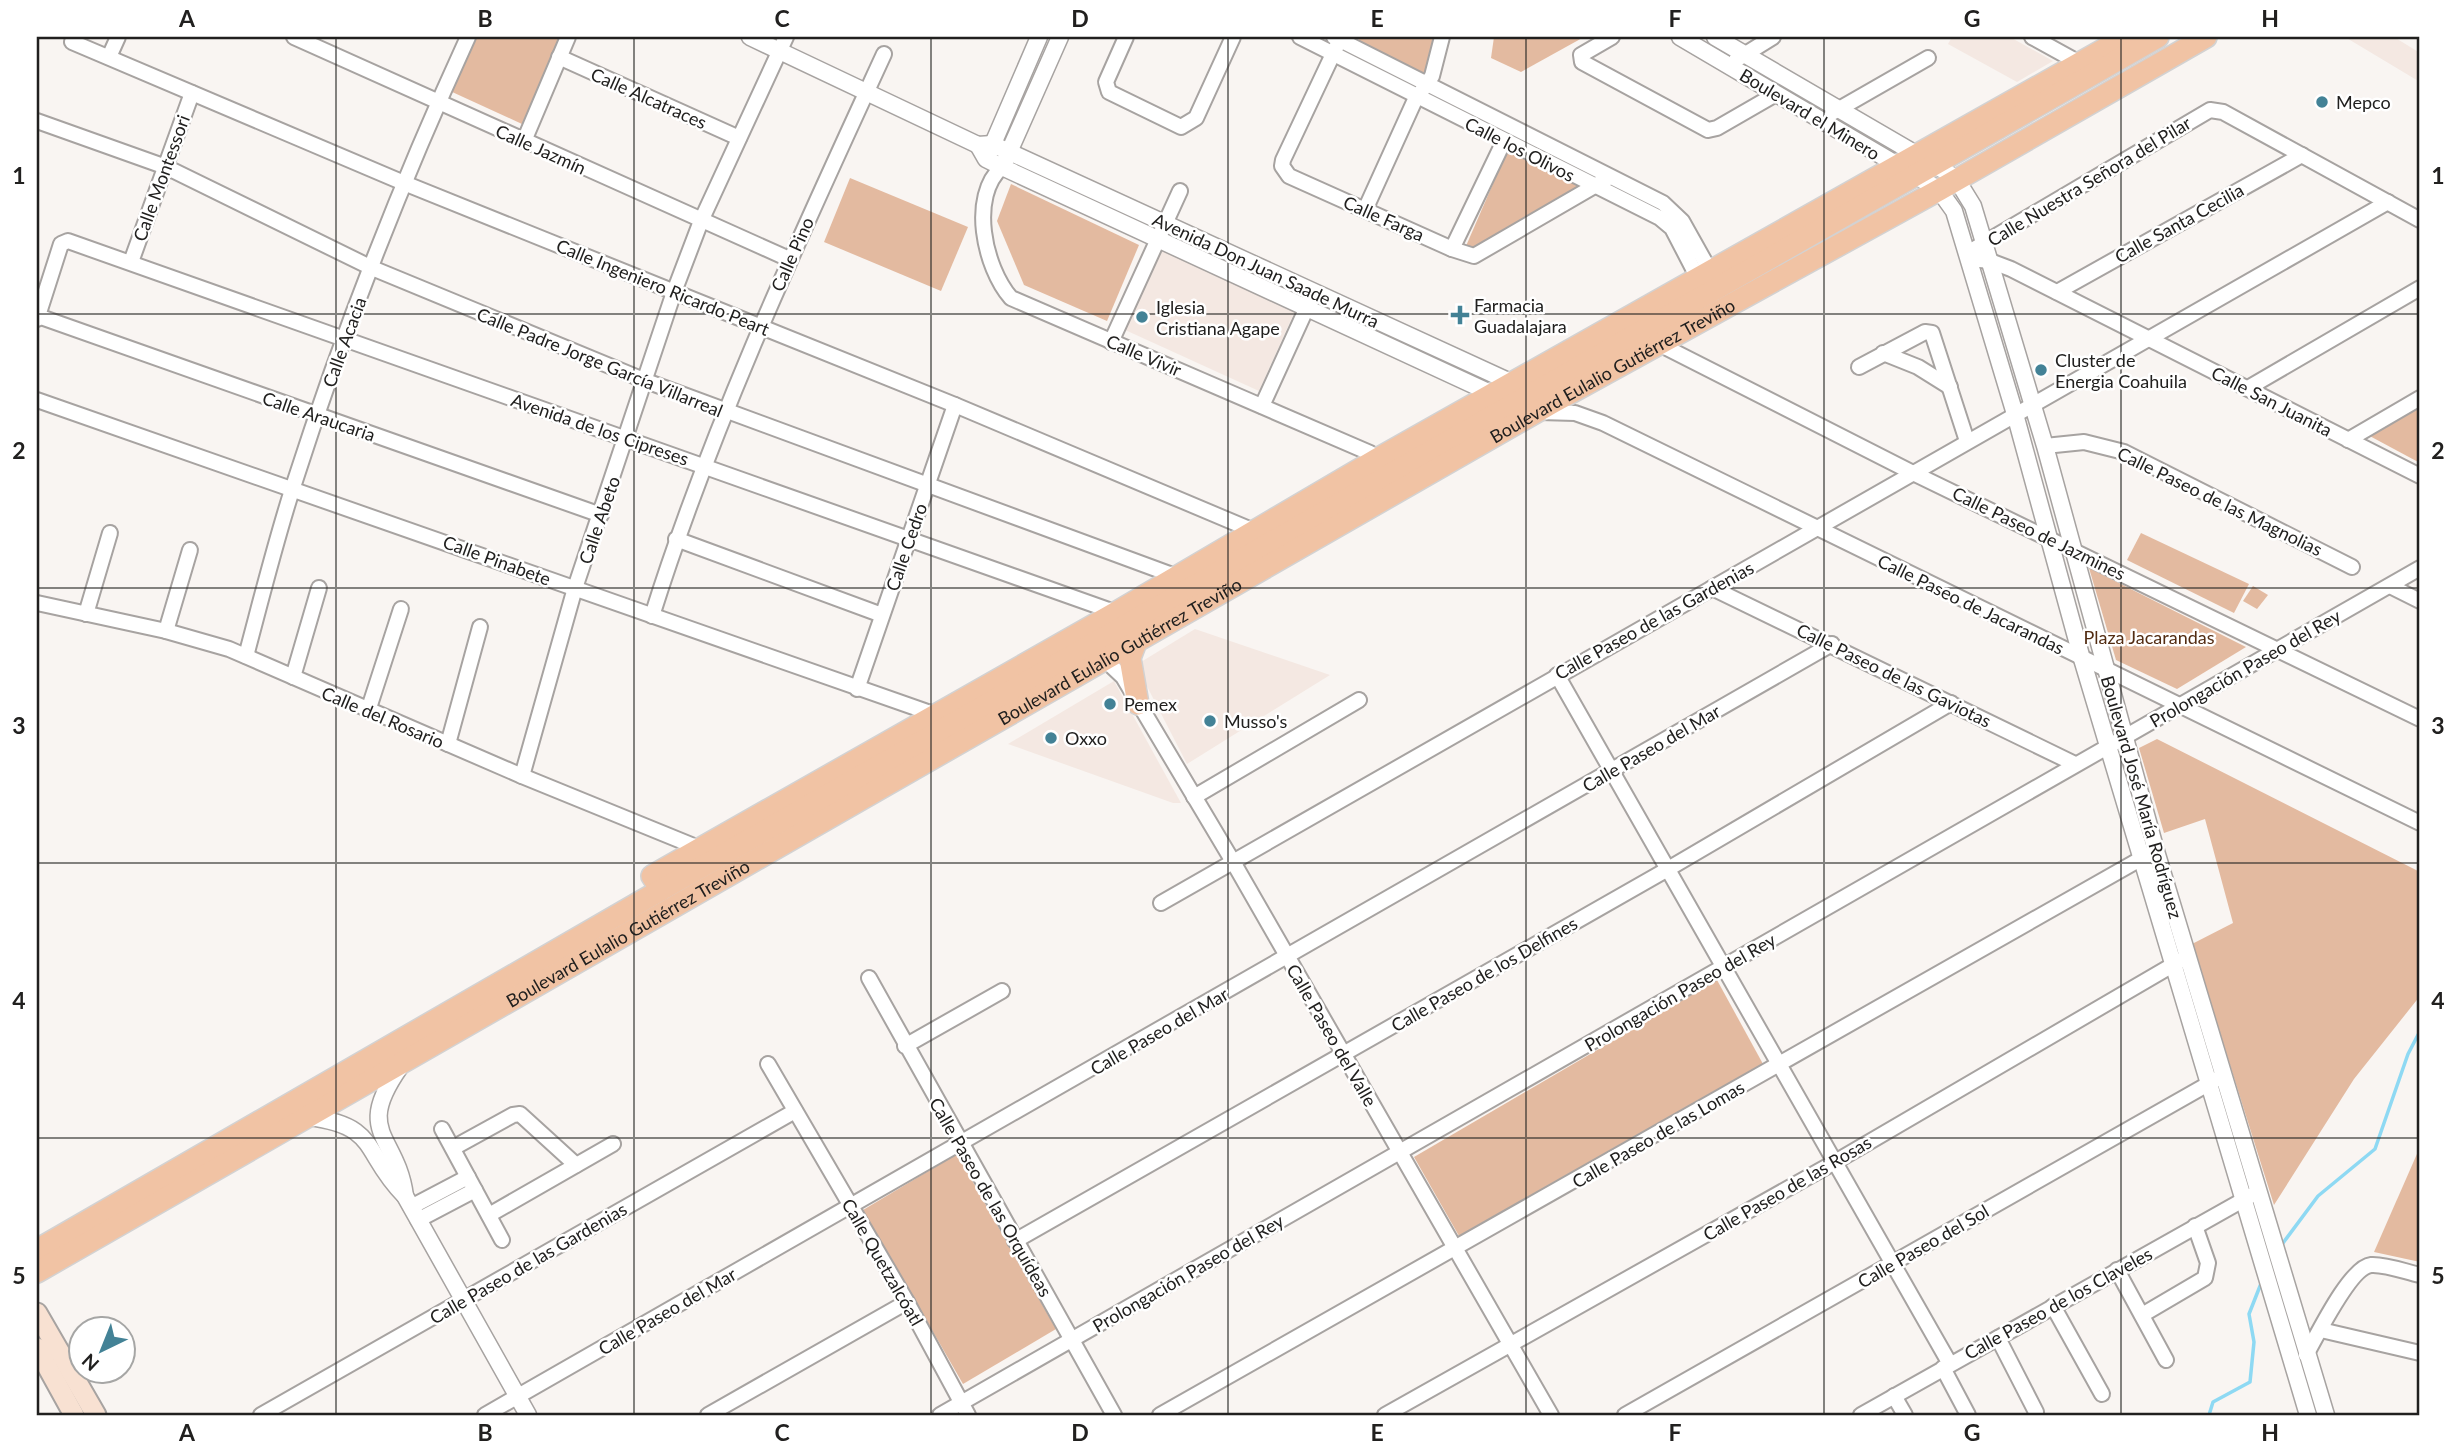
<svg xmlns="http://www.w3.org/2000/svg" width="2457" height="1452" viewBox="0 0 2457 1452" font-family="Lato,sans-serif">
  <rect width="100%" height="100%" fill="#f9f5f2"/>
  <g fill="#f4e8e2">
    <path d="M1952 37H2010L2053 61 2017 82 1948 44Z"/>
    <path d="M2345 37H2394L2420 53V82Z"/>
    <path d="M1159 248 1295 311 1259 391 1123 329Z"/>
    <path d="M1195 629 1330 675 1187 764 1136 665Z"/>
    <path d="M1114 681 1181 803H1173L1008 744Z"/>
  </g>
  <g fill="#e3baa0">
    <path d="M475 37H562L522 124 450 91Z"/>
    <path d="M1360 37H1435L1428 75 1357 43Z"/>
    <path d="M1494 37H1584L1521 72 1491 58Z"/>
    <path d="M1508 149 1586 185 1475 250 1466 246Z"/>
    <path d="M850 178 968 227 941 291 824 242Z"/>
    <path d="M1011 184 1139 245 1107 321 1024 285 997 221Z"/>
    <path d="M2420 403V463L2366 434Z"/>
    <path d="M2141 533 2249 584 2234 613 2127 560Z"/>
    <path d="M2089 568 2246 647 2177 689 2116 660Z"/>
    <path d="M2253 586 2268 595 2257 609 2243 601Z"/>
    <path d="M2157 739 2420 872V996L2354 1079 2274 1205 2192 944 2233 923 2205 819 2164 833 2139 748Z"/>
    <path d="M1717 980 1763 1064 1459 1236 1414 1157Z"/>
    <path d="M2420 1147V1262L2374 1252Z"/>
    <path d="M957 1154 1056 1329 963 1384 863 1210Z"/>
  </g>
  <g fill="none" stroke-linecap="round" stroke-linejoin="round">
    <g stroke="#8ed9f3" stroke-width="3.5">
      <path d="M2280 1247 2318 1196 2375 1149 2408 1054 2420 1031"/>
      <path d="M2209 1415 2213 1402 2250 1382 2254 1342 2249 1314 2262 1281"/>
    </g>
    <defs>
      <g id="minor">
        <path d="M294 37 789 259"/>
        <path d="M1126 37 1106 82 1109 92 1181 127 1196 118 1233 37"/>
        <path d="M1300 37 1660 218 1672 228 1701 284"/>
        <path d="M1334 37 1663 203 1682 221 1714 278"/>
        <path d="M1341 37 1283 160 1282 166 1289 176 1452 249 1474 256 1610 177"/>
        <path d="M1612 37 1581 55 1582 62 1708 130 1717 128 1776 94"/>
        <path d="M2032 37 2083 65"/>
        <path d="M72 42 404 183 955 405 1254 531"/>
        <path d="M109 57 118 37"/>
        <path d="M559 57 739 138"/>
        <path d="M1736 60 1773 37"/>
        <path d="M1832 113 1928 58"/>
        <path d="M37 121 166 167 372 268 646 381 1175 576"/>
        <path d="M524 141 568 37"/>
        <path d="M1002 167C969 196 984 267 1011 298L1370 453 1382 465"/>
        <path d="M1365 210 1414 102 1432 76 1442 37"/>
        <path d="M1452 249 1504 141"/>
        <path d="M1969 252 2210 110 2223 112 2420 220"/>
        <path d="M1970 259 1990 261 2011 269 2420 476"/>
        <path d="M131 262 192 93"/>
        <path d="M2057 292 2302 155"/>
        <path d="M38 316 601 515"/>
        <path d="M37 319 61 244 68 241 1120 614"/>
        <path d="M1111 342 1180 191"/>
        <path d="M1659 344 1913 473 2420 719"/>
        <path d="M1883 353 1918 367 1950 387"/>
        <path d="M1859 367 1925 332 1932 333 1967 441"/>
        <path d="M2248 388 2420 288"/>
        <path d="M37 400 939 716"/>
        <path d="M1262 406 1314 292"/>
        <path d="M1540 412 1575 413 1603 423 2420 823"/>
        <path d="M2348 440 2420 398"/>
        <path d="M2045 446 2084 442 2124 452 2352 567"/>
        <path d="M676 539 882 615"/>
        <path d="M2390 586 2420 601"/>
        <path d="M1712 588 2075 764"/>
        <path d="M37 603 166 631 229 649 522 776 706 851"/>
        <path d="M86 614 110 533"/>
        <path d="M652 616C713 422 799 239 884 54"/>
        <path d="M166 631 190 550"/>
        <path d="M246 656C261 600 275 543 293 487 342 334 401 183 468 37"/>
        <path d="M1105 660 1123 677 1232 860 1551 1415"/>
        <path d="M1557 675 1950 1364"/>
        <path d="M293 677 319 588"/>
        <path d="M857 689 955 405"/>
        <path d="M368 711 401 609"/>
        <path d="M448 744 480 627"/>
        <path d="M522 776 575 588 674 292 701 221 786 37"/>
        <path d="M1194 797 1359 700"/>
        <path d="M1161 903 2388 202"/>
        <path d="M869 978 1114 1415"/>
        <path d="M905 1046 1002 991"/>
        <path d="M768 1064 907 1302 968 1415"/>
        <path d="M442 1129 502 1240"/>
        <path d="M453 1148 513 1115 520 1114 576 1165"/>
        <path d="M411 1207 468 1177"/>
        <path d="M489 1215 613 1144"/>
        <path d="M418 1220 475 1190"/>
        <path d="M1015 1241 1668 869 1951 703"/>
        <path d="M2117 1270 2166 1360"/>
        <path d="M2053 1306 2102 1394"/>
        <path d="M2142 1315 2205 1278 2208 1263 2195 1226"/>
        <path d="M2321 1330 2420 1353"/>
        <path d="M1998 1338 2036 1412"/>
        <path d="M2306 1355C2317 1336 2350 1267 2371 1265 2386 1264 2406 1272 2420 1275"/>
        <path d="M1943 1368 1968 1415"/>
        <path d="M1894 1396 1905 1415"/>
        <path d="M261 1415 795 1111"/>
        <path d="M485 1415 1832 644"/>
        <path d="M708 1415 907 1302"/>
        <path d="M940 1415 2420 568"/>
        <path d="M1160 1415 2151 853"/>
        <path d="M1385 1415 1835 1162 2183 959"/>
        <path d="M1625 1415 2217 1079"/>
        <path d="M1861 1415 2252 1195"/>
      </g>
      <g id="tertiary">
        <path d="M750 37 978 145 992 144 1519 386"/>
        <path d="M1680 37 1928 183 1939 190 1954 211 2015 414 2082 659 2308 1415"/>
        <path d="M1715 37 1945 171 1957 180 1973 206 2045 446 2156 851 2326 1415"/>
        <path d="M978 145 986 159 1002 167 1499 397"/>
        <path d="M989 153 1039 37"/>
        <path d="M1005 161 1060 37"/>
        <path d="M400 1067C353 1134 397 1134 405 1196"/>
        <path d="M309 1117C380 1126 362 1153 405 1196L528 1415"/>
      </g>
      <g id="secondary">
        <path d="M37 1313 96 1415"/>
        <path d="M37 1348 74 1415"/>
      </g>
      <g id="primary">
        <path d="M1136 642 1130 658 1138 704"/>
        <path d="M661 890 652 876 1117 612 1377 459 2126 37"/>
        <path d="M37 1250 661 890 2158 37"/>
        <path id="s1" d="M37 1272 1552 403 1939 190 2206 37"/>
      </g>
    </defs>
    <use href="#minor" stroke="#a7a3a1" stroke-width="18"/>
    <use href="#tertiary" stroke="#a7a3a1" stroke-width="19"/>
    <use href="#secondary" stroke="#a7a3a1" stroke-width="23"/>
    <use href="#primary" stroke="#d3d2d2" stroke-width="24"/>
    <use href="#minor" stroke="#fff" stroke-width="14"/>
    <use href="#tertiary" stroke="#fff" stroke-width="16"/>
    <use href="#secondary" stroke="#f8e1d2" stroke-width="19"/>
    <use href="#primary" stroke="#f1c3a4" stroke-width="21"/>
  </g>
  <path fill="none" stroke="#21201f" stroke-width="2" stroke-opacity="0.55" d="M336 37V1415M634 37V1415M931 37V1415M1228 37V1415M1526 37V1415M1824 37V1415M2121 37V1415M37 314H2420M37 588H2420M37 863H2420M37 1138H2420"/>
  <g fill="#438296" stroke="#fff" stroke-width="2.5">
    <circle cx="2322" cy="102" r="7"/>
    <path d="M1456.5 304.5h7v7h7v7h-7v7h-7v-7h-7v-7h7z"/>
    <circle cx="1142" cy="317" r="7"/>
    <circle cx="2041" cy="370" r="7"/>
    <circle cx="1110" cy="704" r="7"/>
    <circle cx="1210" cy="721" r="7"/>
    <circle cx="1051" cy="738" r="7"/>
  </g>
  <g text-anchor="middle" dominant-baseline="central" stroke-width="5" stroke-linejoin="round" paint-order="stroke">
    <g font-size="18" fill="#21201f" stroke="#fff">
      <text transform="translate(649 98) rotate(24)">Calle Alcatraces</text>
      <text transform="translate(1810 114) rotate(31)">Boulevard el Minero</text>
      <text transform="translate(541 149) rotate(24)">Calle Jazmín</text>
      <text transform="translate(1520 149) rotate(27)">Calle los Olivos</text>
      <text transform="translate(161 178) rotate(-70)">Calle Montessori</text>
      <text transform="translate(2089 181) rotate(-31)">Calle Nuestra Señora del Pilar</text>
      <text transform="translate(1384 218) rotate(24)">Calle Farga</text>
      <text transform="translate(2179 223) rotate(-29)">Calle Santa Cecilia</text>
      <text transform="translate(792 254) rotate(-66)">Calle Pino</text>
      <text transform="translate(1266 270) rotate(25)">Avenida Don Juan Saade Murra</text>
      <text transform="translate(663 287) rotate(22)">Calle Ingeniero Ricardo Peart</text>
      <text transform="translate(344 342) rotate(-70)">Calle Acacia</text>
      <text transform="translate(1144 355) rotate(23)">Calle Vivir</text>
      <text transform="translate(600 362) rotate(22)">Calle Padre Jorge García Villarreal</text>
      <text stroke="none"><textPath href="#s1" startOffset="1815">Boulevard Eulalio Gutiérrez Treviño</textPath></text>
      <text transform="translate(2272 401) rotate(27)">Calle San Juanita</text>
      <text transform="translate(319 416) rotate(19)">Calle Araucaria</text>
      <text transform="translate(600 429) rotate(19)">Avenida de los Cipreses</text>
      <text transform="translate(2220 501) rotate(26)">Calle Paseo de las Magnolias</text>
      <text transform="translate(599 520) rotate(-71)">Calle Abeto</text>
      <text transform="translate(2039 533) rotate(26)">Calle Paseo de Jazmines</text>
      <text transform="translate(906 547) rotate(-71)">Calle Cedro</text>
      <text transform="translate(497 560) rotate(20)">Calle Pinabete</text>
      <text transform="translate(1971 604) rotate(26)">Calle Paseo de Jacarandas</text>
      <text transform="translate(1654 620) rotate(-29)">Calle Paseo de las Gardenias</text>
      <text stroke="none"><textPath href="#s1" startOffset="1248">Boulevard Eulalio Gutiérrez Treviño</textPath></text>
      <text transform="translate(2245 668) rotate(-30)">Prolongación Paseo del Rey</text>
      <text transform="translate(1894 675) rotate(26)">Calle Paseo de las Gaviotas</text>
      <text transform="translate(383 717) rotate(23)">Calle del Rosario</text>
      <text transform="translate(1651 748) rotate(-30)">Calle Paseo del Mar</text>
      <text transform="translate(2142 797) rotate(74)">Boulevard José María Rodríguez</text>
      <text stroke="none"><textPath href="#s1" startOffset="681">Boulevard Eulalio Gutiérrez Treviño</textPath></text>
      <text transform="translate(1484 974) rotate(-30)">Calle Paseo de los Delfines</text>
      <text transform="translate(1680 992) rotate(-30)">Prolongación Paseo del Rey</text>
      <text transform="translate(1159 1031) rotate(-30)">Calle Paseo del Mar</text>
      <text transform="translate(1332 1035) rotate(60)">Calle Paseo del Valle</text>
      <text transform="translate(1658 1134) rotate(-30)">Calle Paseo de las Lomas</text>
      <text transform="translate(1787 1188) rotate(-30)">Calle Paseo de las Rosas</text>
      <text transform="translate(991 1197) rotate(60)">Calle Paseo de las Orquídeas</text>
      <text transform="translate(1923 1246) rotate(-30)">Calle Paseo del Sol</text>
      <text transform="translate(883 1262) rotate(60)">Calle Quetzalcóatl</text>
      <text transform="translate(528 1263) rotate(-30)">Calle Paseo de las Gardenias</text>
      <text transform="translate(1188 1273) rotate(-30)">Prolongación Paseo del Rey</text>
      <text transform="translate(2058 1303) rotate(-29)">Calle Paseo de los Claveles</text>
      <text transform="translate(667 1311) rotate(-30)">Calle Paseo del Mar</text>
    </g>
    <g font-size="18" fill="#21201f" stroke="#fff" text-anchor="start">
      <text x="2336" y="102">Mepco</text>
      <text x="1474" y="305">Farmacia<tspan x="1474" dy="21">Guadalajara</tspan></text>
      <text x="1156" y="307">Iglesia<tspan x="1156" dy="21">Cristiana Agape</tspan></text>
      <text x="2055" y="360">Cluster de<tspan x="2055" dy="21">Energia Coahuila</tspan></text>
      <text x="1124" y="704">Pemex</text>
      <text x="1224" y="721">Musso's</text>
      <text x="1065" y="738">Oxxo</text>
    </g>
    <g font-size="18" fill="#522c12" stroke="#fff">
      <text x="2149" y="637">Plaza Jacarandas</text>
    </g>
  </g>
  <rect width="2457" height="1452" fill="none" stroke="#ffffff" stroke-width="77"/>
  <g transform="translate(102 1350) rotate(223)"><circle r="33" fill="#ffffff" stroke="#a6a6a5" stroke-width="2"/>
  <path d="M0-5L12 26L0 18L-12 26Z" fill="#438296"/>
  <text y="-10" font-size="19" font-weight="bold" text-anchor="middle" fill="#21201f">N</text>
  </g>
  <rect x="38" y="38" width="2380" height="1376" fill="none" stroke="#21201f" stroke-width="2.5"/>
  <g font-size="23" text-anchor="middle" font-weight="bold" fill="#21201f">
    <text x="187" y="27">A</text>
    <text x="485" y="27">B</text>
    <text x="782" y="27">C</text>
    <text x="1080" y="27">D</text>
    <text x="1377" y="27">E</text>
    <text x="1675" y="27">F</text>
    <text x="1972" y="27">G</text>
    <text x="2270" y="27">H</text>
    <text x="19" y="184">1</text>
    <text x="2438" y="184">1</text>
    <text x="19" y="459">2</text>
    <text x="2438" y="459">2</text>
    <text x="19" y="734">3</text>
    <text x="2438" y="734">3</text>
    <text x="19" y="1009">4</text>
    <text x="2438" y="1009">4</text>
    <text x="19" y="1284">5</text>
    <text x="2438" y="1284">5</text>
    <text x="187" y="1441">A</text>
    <text x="485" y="1441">B</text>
    <text x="782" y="1441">C</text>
    <text x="1080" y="1441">D</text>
    <text x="1377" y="1441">E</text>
    <text x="1675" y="1441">F</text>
    <text x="1972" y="1441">G</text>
    <text x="2270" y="1441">H</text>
  </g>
</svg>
